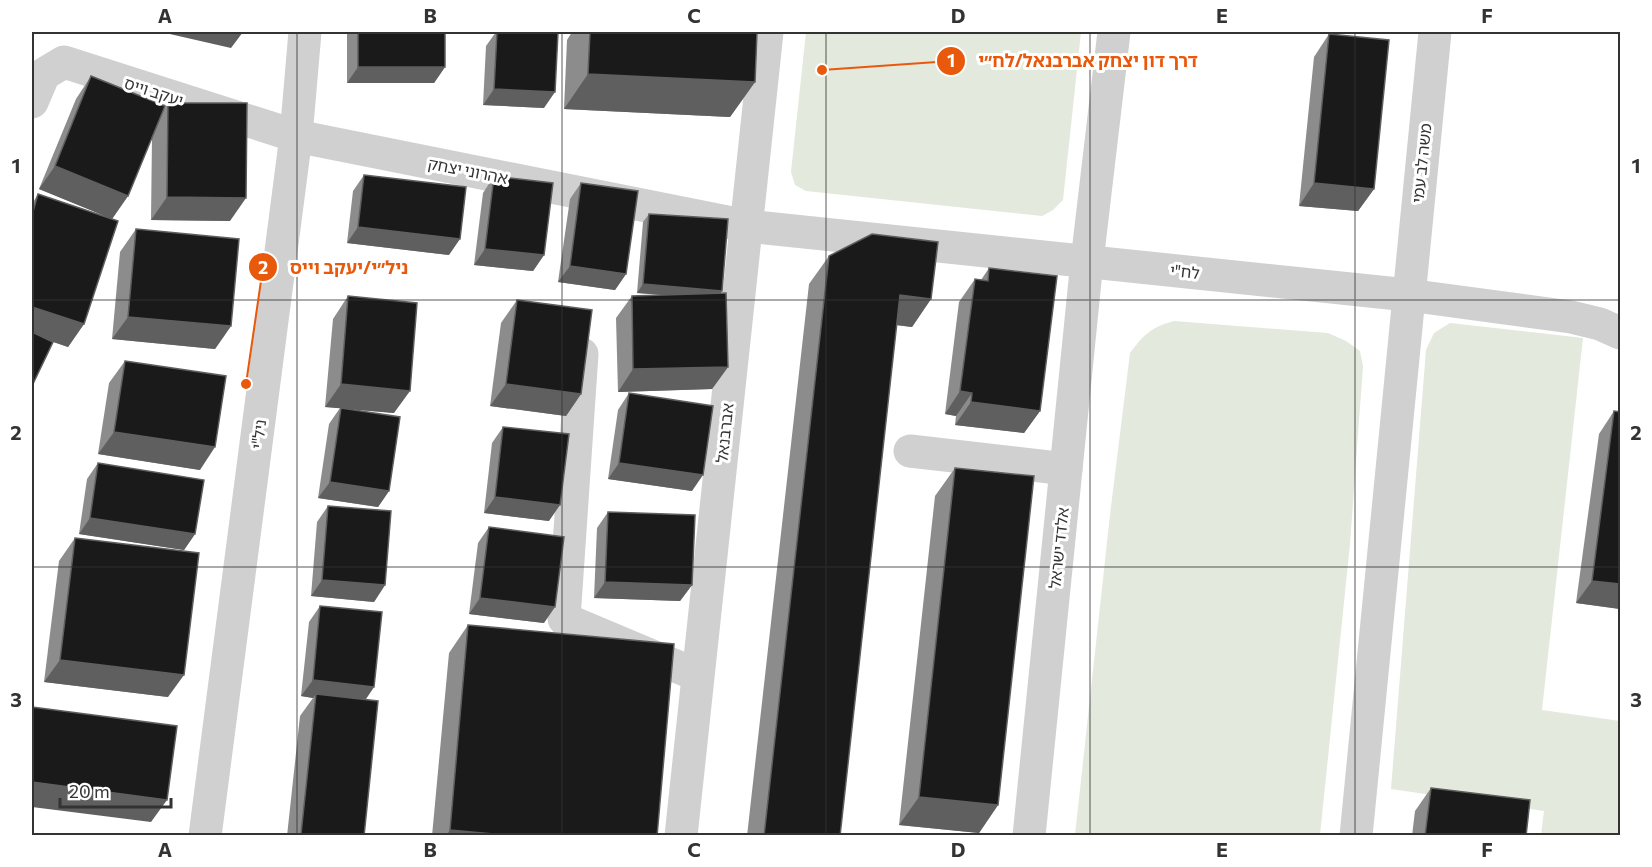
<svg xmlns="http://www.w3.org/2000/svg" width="1652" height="867" viewBox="0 0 1652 867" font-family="Commissioner,'Noto Sans Hebrew',sans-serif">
  <rect width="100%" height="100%" fill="#fff"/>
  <g fill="#e3e9dc">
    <path d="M806 32H1081L1063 200 1053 210 1042 216 806 191 795 185 791 172Z"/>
    <path d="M1174 321 1328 333 1346 341 1360 351 1363 366 1350 544 1320 835H1075L1110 515 1130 353C1144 334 1152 327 1174 321Z"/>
    <path d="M1450 323 1583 338 1542 710 1620 721V835H1541L1544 811 1391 789 1426 350 1434 333Z"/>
  </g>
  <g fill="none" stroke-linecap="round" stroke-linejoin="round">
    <g stroke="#d0d0d0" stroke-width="33">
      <path d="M32 102 44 74 64 62 296 136 747 226 1408 295 1571 317 1600 324 1620 333"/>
      <path d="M582 354 564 619 697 675"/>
      <path d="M910 451 1066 469"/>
      <path d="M205 836 296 136 305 32"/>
      <path d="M681 836 767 32"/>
      <path d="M1029 836 1087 261 1114 32"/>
      <path d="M1356 836 1435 32"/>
    </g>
  </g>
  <g fill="#8c8c8c">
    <path d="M347 32H445V67L434 83H347Z"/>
    <path d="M496 32H540L544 108 483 105 486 46Z"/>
    <path d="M572 32H757L755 82 730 117 564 109 567 40Z"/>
    <path d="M1329 34 1374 189 1358 211 1299 206 1314 57Z"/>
    <path d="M91 76 163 111 168 103 230 221 151 220 152 136 128 196 112 219 84 324 68 347 52 341 32 386V204L38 194 108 217 39 189 76 99Z"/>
    <path d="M364 175 449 255 347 243 353 191Z"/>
    <path d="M494 176 544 255 533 271 474 265 483 193Z"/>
    <path d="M581 183 626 274 615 290 558 282 570 199Z"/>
    <path d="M649 214 722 291 720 294 728 367 712 389 618 392 616 318 632 296 665 295 637 293 643 222Z"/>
    <path d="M136 229 231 326 215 349 112 339 120 252Z"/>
    <path d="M829 256 931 299 912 327 896 325 840 836H747L809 284Z"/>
    <path d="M989 268 1040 411 1024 433 955 425 956 416 945 414 959 302 975 279 981 280Z"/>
    <path d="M348 296 394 413 347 409 389 491 378 507 318 498 329 424 340 408 325 407 333 319Z"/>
    <path d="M517 300 581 394 566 416 490 406 501 323Z"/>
    <path d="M125 361 200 470 98 454 109 383Z"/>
    <path d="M629 393 692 491 608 479 618 410Z"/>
    <path d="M1614 411 1620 609 1576 603 1599 434Z"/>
    <path d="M503 427 549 521 484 513 492 443Z"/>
    <path d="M98 463 195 534 184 550 79 534 87 479Z"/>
    <path d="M955 468 998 805 979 833 899 825 935 496Z"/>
    <path d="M328 506 385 585 374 602 311 596 317 522Z"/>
    <path d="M608 512 692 585 680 601 594 598 597 528Z"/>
    <path d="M489 527 544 623 469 614 478 543Z"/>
    <path d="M75 538 168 697 44 682 59 561Z"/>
    <path d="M320 606 374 687 366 699 364 836H287L300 716 313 698 301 696 309 622Z"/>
    <path d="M468 625 657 836H432L449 653Z"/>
    <path d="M1431 788 1526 836H1412L1415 811Z"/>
  </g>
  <g fill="#5f5f5f">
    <path d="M161 32H243L231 48Z"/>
    <path d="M358 67H445L434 83H347Z"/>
    <path d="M588 74 755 82 730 117 564 109Z"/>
    <path d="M494 89 555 92 544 108 483 105Z"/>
    <path d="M55 166 128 196 112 219 39 189Z"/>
    <path d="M1314 183 1374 189 1358 211 1299 206Z"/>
    <path d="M167 197 246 198 230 221 151 220Z"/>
    <path d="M358 227 460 239 449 255 347 243Z"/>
    <path d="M485 249 544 255 533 271 474 265Z"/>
    <path d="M570 266 626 274 615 290 558 282Z"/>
    <path d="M643 284 722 291 717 299 637 293Z"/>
    <path d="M900 295 931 299 912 327 880 323Z"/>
    <path d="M32 307 84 324 68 347 32 335Z"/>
    <path d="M128 317 231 326 215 349 112 339Z"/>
    <path d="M728 367 712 389 618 392 633 369Z"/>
    <path d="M341 384 410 391 394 413 325 407Z"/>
    <path d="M506 384 581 394 566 416 490 406Z"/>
    <path d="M960 391 972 393 956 416 945 414Z"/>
    <path d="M971 402 1040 411 1024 433 955 425Z"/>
    <path d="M114 432 215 447 200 470 98 454Z"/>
    <path d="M619 463 703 475 692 491 608 479Z"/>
    <path d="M330 482 389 491 378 507 318 498Z"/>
    <path d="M495 497 560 505 549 521 484 513Z"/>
    <path d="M90 518 195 534 184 550 79 534Z"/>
    <path d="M322 580 385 585 374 602 311 596Z"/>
    <path d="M1592 581 1620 584V609L1576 603Z"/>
    <path d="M605 582 692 585 680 601 594 598Z"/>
    <path d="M480 598 555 607 544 623 469 614Z"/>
    <path d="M60 660 184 675 168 697 44 682Z"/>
    <path d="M313 680 374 687 363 703 316 694 313 698 301 696Z"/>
    <path d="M32 782 167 800 151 822 32 807Z"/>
    <path d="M919 797 998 805 979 833 899 825Z"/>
    <path d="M450 830 515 836H446Z"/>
  </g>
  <g fill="#1a1a1a" stroke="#5f5f5f" stroke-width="1.5">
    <rect x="358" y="32" width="87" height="35"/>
    <path d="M497 32H558L555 92 494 89Z"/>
    <path d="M590 32H757L755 82 588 74Z"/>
    <path d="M1329 34 1389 40 1374 189 1314 183Z"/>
    <path d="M91 76 165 106 128 196 55 166Z"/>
    <path d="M168 103H247L246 198 167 197Z"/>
    <path d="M364 175 466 187 460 239 358 227Z"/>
    <path d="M494 176 553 183 544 255 485 249Z"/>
    <path d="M581 183 638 191 626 274 570 266Z"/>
    <path d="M38 194 118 221 84 324 32 307V215Z"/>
    <path d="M649 214 728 219 722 291 643 284Z"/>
    <path d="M136 229 239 239 231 326 128 317Z"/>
    <path d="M872 234 938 242 931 299 900 295 840 836H764L829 256Z"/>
    <path d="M989 268 1057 276 1040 411 971 402 972 393 960 391 975 279 988 281Z"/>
    <path d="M726 293 728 367 633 369 632 296Z"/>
    <path d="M348 296 417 303 410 391 341 384Z"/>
    <path d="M517 300 592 310 581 394 506 384Z"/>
    <path d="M32 332 53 342 32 386Z"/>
    <path d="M125 361 226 376 215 447 114 432Z"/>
    <path d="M629 393 713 406 703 475 619 463Z"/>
    <path d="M341 408 400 417 389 491 330 482Z"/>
    <path d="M1614 411 1620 412V584L1592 581Z"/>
    <path d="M503 427 569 434 560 505 495 497Z"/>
    <path d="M98 463 204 480 195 534 90 518Z"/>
    <path d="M955 468 1034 476 998 805 919 797Z"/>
    <path d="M328 506 391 511 385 585 322 580Z"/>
    <path d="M608 512 695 515 692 585 605 582Z"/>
    <path d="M489 527 564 537 555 607 480 598Z"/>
    <path d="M75 538 199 553 184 675 60 660Z"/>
    <path d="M320 606 382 612 374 687 313 680Z"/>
    <path d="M468 625 674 644 657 836H515L450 830Z"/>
    <path d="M316 694 378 701 364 836H315L301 834Z"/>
    <path d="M32 707 177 726 167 800 32 782Z"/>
    <path d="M1431 788 1530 800 1526 836H1425Z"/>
  </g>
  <path fill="none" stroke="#333" stroke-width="1.5" stroke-opacity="0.55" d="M297 32V836M562 32V836M826 32V836M1090 32V836M1355 32V836M32 300H1620M32 567H1620"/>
  <g text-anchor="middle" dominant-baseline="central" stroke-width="6" stroke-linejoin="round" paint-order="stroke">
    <g font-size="16" fill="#333" stroke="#fff">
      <text transform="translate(154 91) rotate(18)">יעקב וייס</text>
      <text transform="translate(1421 163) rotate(-84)">משה לב עמי</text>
      <text transform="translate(468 170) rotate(11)">אהרוני יצחק</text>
      <text transform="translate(1185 271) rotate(6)">לח"י</text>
      <text transform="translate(724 433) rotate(-84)">אברבנאל</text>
      <text transform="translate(258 434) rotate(-83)">ניל"י</text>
      <text transform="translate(1058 548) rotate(-84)">אלדד ישראל</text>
    </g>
  </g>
  <path fill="none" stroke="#e8590c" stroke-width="2" d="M822 70L951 61M246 384L263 267"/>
  <g fill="#e8590c" stroke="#fff" stroke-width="2">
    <circle cx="822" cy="70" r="6"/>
    <circle cx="246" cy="384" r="6"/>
    <circle cx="951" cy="61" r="15"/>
    <circle cx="263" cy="267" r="15"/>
  </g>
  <g font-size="18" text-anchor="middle" font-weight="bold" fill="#fff">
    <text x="951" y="67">1</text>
    <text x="263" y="274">2</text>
  </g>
  <g font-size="18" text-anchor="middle" font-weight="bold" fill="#e8590c" stroke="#fff" stroke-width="6" stroke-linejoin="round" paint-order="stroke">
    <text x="1088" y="67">דרך דון יצחק אברבנאל/לח״י</text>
    <text x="349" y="274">ניל״י/יעקב וייס</text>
  </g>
  <rect width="1652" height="867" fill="none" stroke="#ffffff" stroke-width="66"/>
  <path d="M60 798v9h111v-9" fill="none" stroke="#333333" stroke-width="3"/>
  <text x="69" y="798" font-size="18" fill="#333333" stroke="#ffffff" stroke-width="4.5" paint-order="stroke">20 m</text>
  <rect x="33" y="33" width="1586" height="801" fill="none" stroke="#333" stroke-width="2"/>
  <g font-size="20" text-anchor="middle" font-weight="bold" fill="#333">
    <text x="165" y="23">A</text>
    <text x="430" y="23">B</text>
    <text x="694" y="23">C</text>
    <text x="958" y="23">D</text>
    <text x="1222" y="23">E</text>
    <text x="1487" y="23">F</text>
    <text x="16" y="173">1</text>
    <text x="1636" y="173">1</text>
    <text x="16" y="440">2</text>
    <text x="1636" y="440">2</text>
    <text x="16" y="707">3</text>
    <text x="1636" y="707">3</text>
    <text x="165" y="857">A</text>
    <text x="430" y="857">B</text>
    <text x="694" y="857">C</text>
    <text x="958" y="857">D</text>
    <text x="1222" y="857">E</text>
    <text x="1487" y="857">F</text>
  </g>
</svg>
